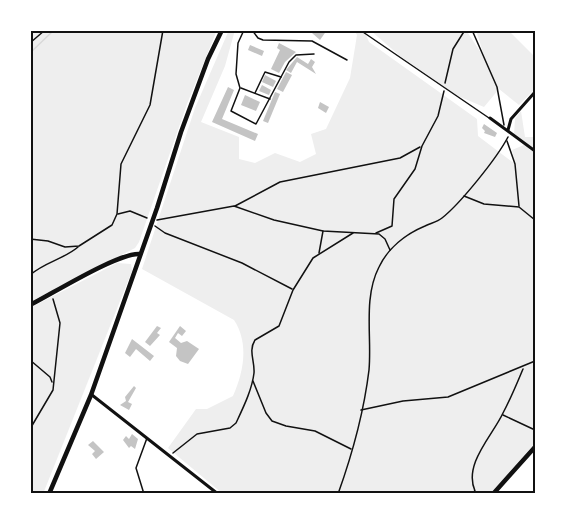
<svg xmlns="http://www.w3.org/2000/svg" width="565" height="524" viewBox="0 0 565 524" font-family="Poppins,sans-serif">
  <rect width="100%" height="100%" fill="#fff"/>
  <g fill="#eee">
    <path d="M30 30H217L187 104 139 242 135 248 30 302Z"/>
    <path d="M229 30H235L225 66 201 122 239 137V159L255 163 275 153 300 162 316 154 311 134 326 129 350 78 357 35 354 30H364L369 42 477 119 478 136 515 164 512 150 524 145 514 135 515 119 521 111 525 137H535V443L490 494H223L168 448 196 409H207L233 396C244 371 249 343 234 320L142 269 195 108Z"/>
    <path d="M370 30H466L485 59 476 30H508L535 57 533 91 519 105 499 89 484 107 458 96 400 56Z"/>
    <path d="M117 263 131 264 132 271 43 494H30V308Z"/>
  </g>
  <g fill="none" stroke-linecap="round" stroke-linejoin="round">
    <path stroke="#d9d9d9" stroke-width="1.5" d="M30 53 54 30"/>
  </g>
  <g fill="#c4c4c4">
    <path d="M315 30H327L320 40 312 33Z"/>
    <path d="M279 43 296 52 285 62 279 73 271 69 280 50 277 48Z"/>
    <path d="M250 45 264 51 262 56 248 50Z"/>
    <path d="M297 57 308 64 311 59 315 62 312 67 316 74 297 62 291 73 286 70Z"/>
    <path d="M286 72 292 75 283 92 277 89Z"/>
    <path d="M265 75 276 81 273 87 262 82Z"/>
    <path d="M262 85 271 90 269 95 259 91Z"/>
    <path d="M228 87 234 90 222 119 258 134 255 141 212 122Z"/>
    <path d="M275 92 280 94 268 123 263 121Z"/>
    <path d="M245 95 260 102 256 111 241 105Z"/>
    <path d="M320 102 329 107 326 113 318 108Z"/>
    <path d="M484 124 497 133 495 137 484 133 485 131 482 128Z"/>
    <path d="M157 326 161 328 157 333 160 335 150 346 145 342Z"/>
    <path d="M180 326 186 331 182 336 178 333 175 338 181 343 187 341 199 349 188 364 180 361 176 356 177 348 169 342Z"/>
    <path d="M132 339 154 356 150 361 136 349 130 357 125 353Z"/>
    <path d="M134 386 136 388 128 402 132 404 129 410 120 405 126 401 125 397Z"/>
    <path d="M132 434 138 439 135 449 131 446 129 448 123 440 126 436 129 439Z"/>
    <path d="M93 441 104 452 96 459 92 454 95 451 88 445Z"/>
  </g>
  <g fill="none" stroke-linecap="round" stroke-linejoin="round">
    <g stroke="#111" stroke-width="1.5">
      <path d="M472 30 497 87 504 125"/>
      <path d="M30 43 45 30"/>
      <path d="M445 83 453 49 465 30"/>
      <path d="M507 141 515 164 519 206"/>
      <path d="M464 196 484 204 519 207 535 220"/>
      <path d="M235 206 280 182 400 158 420 147"/>
      <path d="M118 214 130 211 147 218"/>
      <path d="M157 220 234 206 274 220 323 231 379 234 385 239 390 250"/>
      <path d="M155 226 165 233 242 263 292 289"/>
      <path d="M376 233 392 226 394 199 415 169 422 146 438 116 444 91"/>
      <path d="M30 239 48 241 65 247 79 246 112 225 117 214 121 164 150 105 163 30"/>
      <path d="M319 253 323 231"/>
      <path d="M30 275C45 262 64 259 78 247"/>
      <path d="M30 360 50 377 52 382"/>
      <path d="M253 381 266 413 272 421 286 426 315 431 351 449"/>
      <path d="M361 410 403 401 448 397 535 361"/>
      <path d="M503 415 535 430"/>
      <path d="M30 429 53 390 60 323 53 299"/>
      <path d="M173 453 197 434 230 428 236 423C243 408 252 390 254 373 255 361 248 351 255 340L279 326 293 290 313 258 353 233"/>
      <path d="M338 494C352 455 364 411 369 370 372 337 363 298 379 267 388 248 406 234 425 226 431 223 437 222 442 218 460 204 497 158 508 137"/>
      <path d="M470 494 475 491C463 464 493 435 503 413 511 398 517 383 523 369"/>
    </g>
    <g stroke="#111" stroke-width="1.5">
      <path d="M244 30 238 43 236 74 240 88 231 111 256 124 289 62 296 55 314 54"/>
      <path d="M252 30 258 38 263 40 312 41 347 60"/>
      <path d="M360 30 489 118"/>
      <path d="M241 88 270 99"/>
      <path d="M255 93 265 72 281 77"/>
      <path d="M144 494 136 468 147 438"/>
    </g>
    <g stroke="#111" stroke-width="3">
      <path d="M490 118 535 151"/>
      <path d="M508 130 511 119 535 92"/>
      <path d="M92 395 218 494"/>
    </g>
    <g stroke="#111" stroke-width="4.5">
      <path d="M30 305C52 294 119 252 140 254"/>
      <path d="M49 494 91 395 157 208 181 132 208 59 222 30"/>
      <path d="M493 494 535 447"/>
    </g>
  </g>
  <rect width="565" height="524" fill="none" stroke="#ffffff" stroke-width="63"/>
  <rect x="32" y="32" width="502" height="460" fill="none" stroke="#111" stroke-width="2"/>
</svg>
